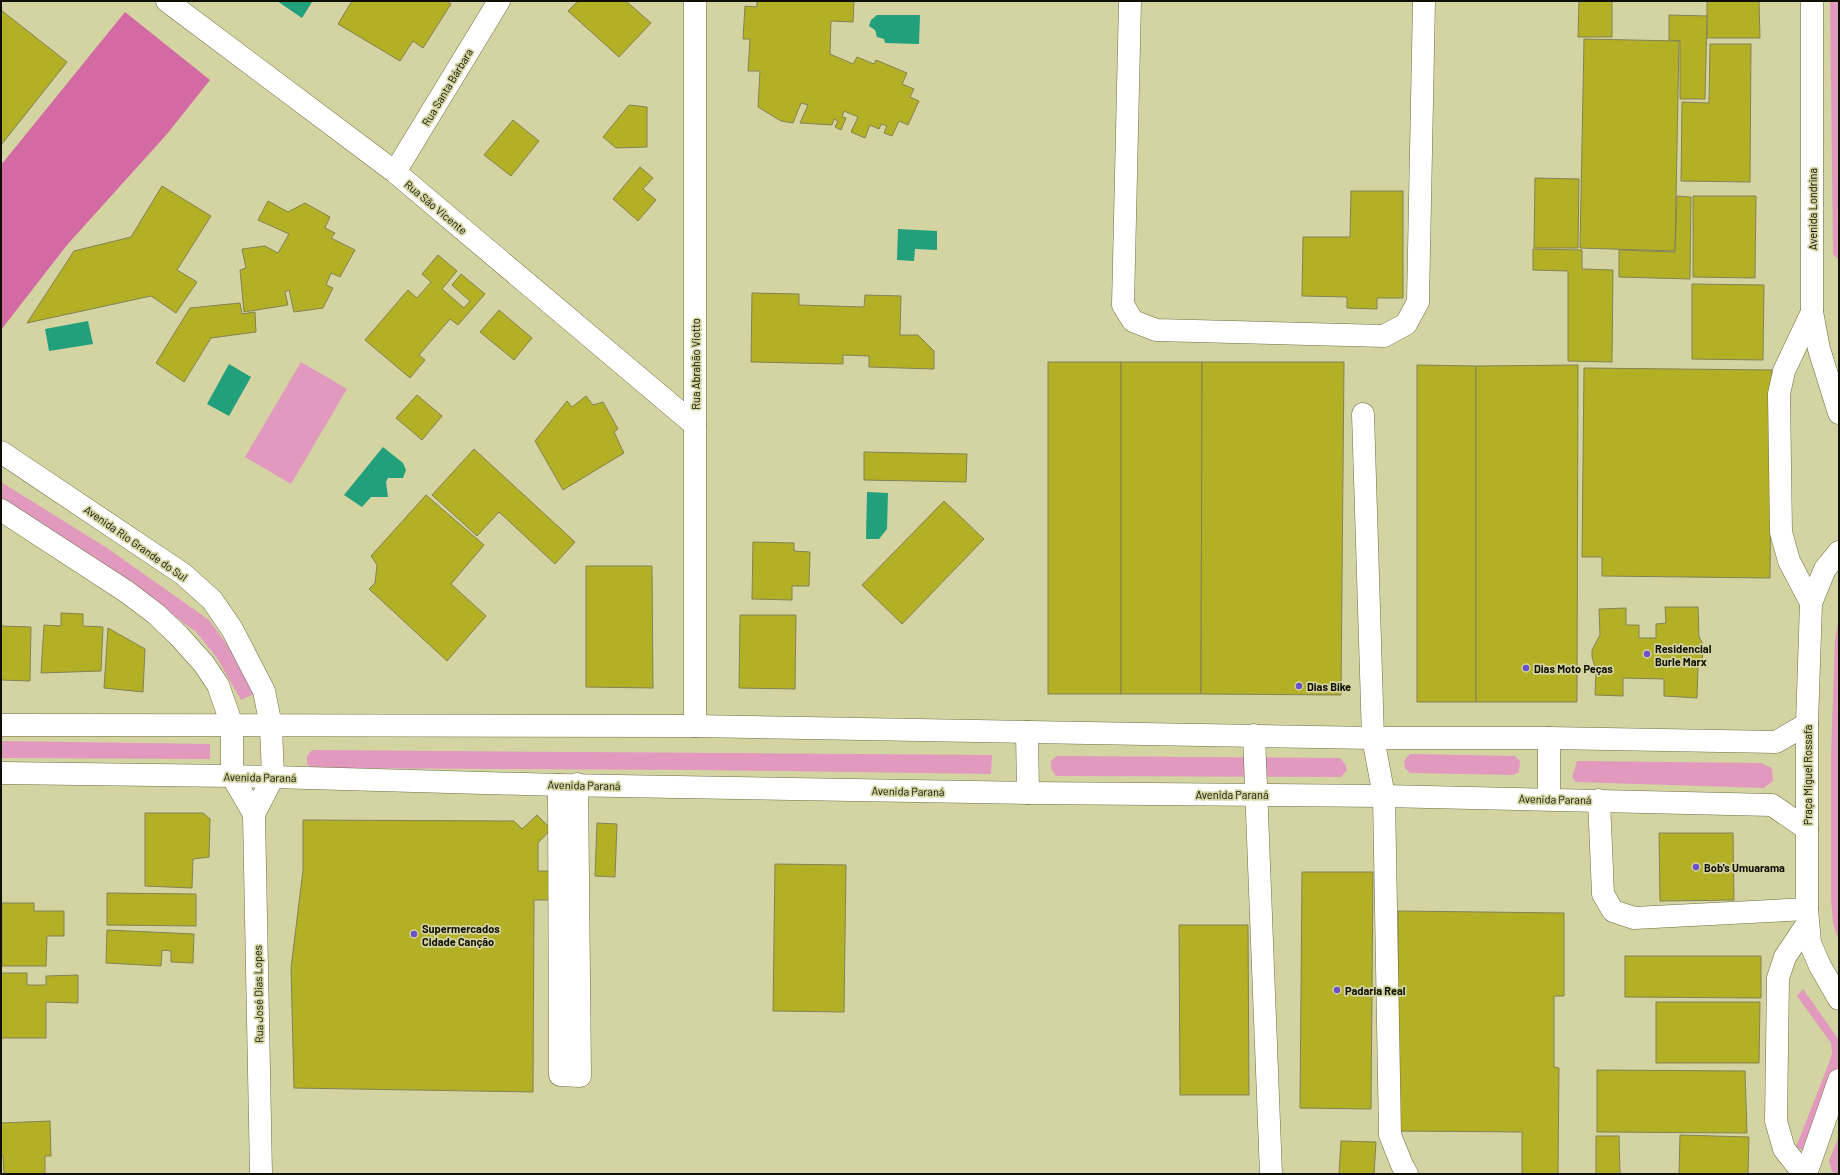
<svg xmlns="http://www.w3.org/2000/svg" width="1840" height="1175" viewBox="0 0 1840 1175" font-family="Barlow,sans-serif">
  <rect width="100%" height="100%" fill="#d4d4a3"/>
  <g fill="#e19abe">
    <path d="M1830 1H1839V260L1833 254Z"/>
    <path d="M301 362 347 389 291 484 245 457Z"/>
    <path d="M1 482 107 548 209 620 234 654 254 694 241 700 217 658 196 632 154 601 1 505Z"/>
    <path d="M1839 617V942L1833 923 1831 900V754L1835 639Z"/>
    <path d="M1 741 210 744V759L1 758Z"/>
    <path d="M312 750 992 755 991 774 699 770 312 768 307 764V756Z"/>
    <path d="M1410 754 1515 756 1520 761 1519 772 1513 775 1410 773 1405 768 1404 761Z"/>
    <path d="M1057 756 1340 758 1345 764 1347 770 1341 777 1056 776 1051 769V761Z"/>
    <path d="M1577 761 1761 763 1772 768 1773 781 1764 788 1576 782 1572 777Z"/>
    <path d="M1803 989 1839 1040V1065L1805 1151 1796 1147 1829 1063 1832 1053 1831 1043 1797 996Z"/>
    <path d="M1839 1136V1174L1832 1172 1829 1161Z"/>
  </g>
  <path fill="#d36aa4" d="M125 12 210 80 167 134 67 245 1 330V165Z"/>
  <g fill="#229f7b">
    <path d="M277 1H311L312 2 302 18Z"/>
    <path d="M877 15H920L919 44 885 43 884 39 877 37 875 30 869 26 871 20Z"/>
    <path d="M898 229 937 231V250L915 249 914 261 897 260Z"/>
    <path d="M88 321 93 344 49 351 45 329Z"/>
    <path d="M229 364 251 377 229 416 207 404Z"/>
    <path d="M383 447 403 463 406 470 403 478H388L386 482 388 497H371L362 507 344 495Z"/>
    <path d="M867 492 888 493 887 529 879 539H866Z"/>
  </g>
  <g fill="#b3b026" stroke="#828255">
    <path d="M352 1H446L451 4 423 48 413 41 400 61 338 24Z"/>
    <path d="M578 1H626L651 23 619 57 568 11Z"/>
    <path d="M757 1H854L853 22 831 21 830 54 853 64 857 57 874 64 876 60 907 73 902 84 914 89 910 97 919 101 908 125 899 121 892 136 884 133 887 126 881 124 879 129 870 125 865 138 851 132 858 117 844 111 842 117 846 118 841 130 835 127 838 121 834 119 832 125 800 123 808 105 801 103 793 123 781 121 758 107 760 71H748L750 39H743L745 6 757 7Z"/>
    <path d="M1579 1H1612V37H1578Z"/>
    <path d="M1707 1H1759L1760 38H1707Z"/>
    <path d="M1 10 67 62 1 145Z"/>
    <path d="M1669 15 1707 16 1705 99H1680V41L1669 40Z"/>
    <path d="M1584 39 1679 41 1675 251 1580 248Z"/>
    <path d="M1710 44H1751L1750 182 1681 181 1682 102 1709 103Z"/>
    <path d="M629 105 647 107V147L616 148 603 137Z"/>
    <path d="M513 120 539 141 511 176 484 155Z"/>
    <path d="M640 167 653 178 643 189 656 200 638 221 613 199Z"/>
    <path d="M1535 178 1579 179 1578 248H1534Z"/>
    <path d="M162 186 211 216 177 270 197 282 176 313 151 296 27 323 74 251 131 237Z"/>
    <path d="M1351 191H1403V298H1377V309L1347 308V297L1302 296 1303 237H1350Z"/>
    <path d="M1677 196 1691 197 1690 279 1619 277V250L1675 252Z"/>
    <path d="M1693 196H1756L1755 278 1693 277Z"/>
    <path d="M268 201 288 212 305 203 330 217 325 228 335 233 331 238 355 250 340 277 331 273 326 285 333 288 323 308 294 312 289 290 285 292 288 305 244 312 240 270 246 268 242 249 265 246 278 253 289 234 258 220Z"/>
    <path d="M1533 249 1582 250V269L1613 270 1612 362 1568 361V271L1533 270Z"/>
    <path d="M438 255 457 271 442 289 464 308 470 301 452 285 461 274 485 294 458 325 450 319 419 355 425 360 410 378 365 340 408 290 417 298 431 282 422 274Z"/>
    <path d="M1692 284 1764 285 1763 360 1692 359Z"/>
    <path d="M752 293 799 294V305L864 307 865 295 901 296 900 335H918L934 351V369L869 367V356L843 355V364L751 362Z"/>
    <path d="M240 303 242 314 255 312 256 332 211 338 184 382 156 363 190 308Z"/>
    <path d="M499 310 532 338 514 360 480 332Z"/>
    <rect x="1048" y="362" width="73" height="332"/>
    <path d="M1121 362H1202L1201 694H1121Z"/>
    <path d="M1202 362H1344L1341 695 1201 694Z"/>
    <path d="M1417 365 1476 366V702H1417Z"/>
    <path d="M1578 365 1577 702H1476V366Z"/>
    <path d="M1584 368 1772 370 1770 578 1602 576V557H1582Z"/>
    <path d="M417 395 442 416 422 440 396 418Z"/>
    <path d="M586 396 593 405 603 402 618 429 614 432 624 453 563 490 535 441 567 401 572 407Z"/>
    <path d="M474 449 575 542 555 564 499 512 477 536 432 495Z"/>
    <path d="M864 452 967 454 966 482 864 480Z"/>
    <path d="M426 495 484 545 451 584 486 616 447 661 369 589 375 583 377 565 371 556Z"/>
    <path d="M944 501 984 539 902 624 862 585Z"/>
    <path d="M753 542 794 543V551L810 552 809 586H792V600L752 599Z"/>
    <path d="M586 566H652L653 688 586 687Z"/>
    <path d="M1665 607H1698L1699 637 1702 642 1703 651 1702 661 1698 668 1697 698 1664 696V679L1623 678V696L1595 695 1596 670 1592 657V650L1600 635 1599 609 1626 608V625H1639V638H1656V624L1666 623Z"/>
    <path d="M61 613 83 614V626L103 627 101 671 41 673 44 625 61 626Z"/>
    <path d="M740 615H796L795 689 739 688Z"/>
    <path d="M1 626 31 627 30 681 1 680Z"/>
    <path d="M108 628 145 649 143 692 104 688Z"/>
    <path d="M145 813H203L210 819 209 857 193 859 192 888 145 886Z"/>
    <path d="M537 815 551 829 538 843V871H551V900H534L533 1092 294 1088 291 968 303 870V820L514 821 522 829Z"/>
    <path d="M597 823 617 824 615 877 595 876Z"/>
    <path d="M1659 833H1733L1734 900 1660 901Z"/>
    <path d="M775 864 846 865 844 1012 773 1011Z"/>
    <path d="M1302 872H1373L1371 1109 1300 1108Z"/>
    <path d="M107 893 196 894V926L107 925Z"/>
    <path d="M2 903H34V911H64V936H47L46 966H2Z"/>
    <path d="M1398 911 1564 913V996H1554V1067L1559 1068 1558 1174H1522V1132L1398 1131Z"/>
    <path d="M1179 925H1248L1249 1095H1180Z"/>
    <path d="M107 930 194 934 193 963 171 962V951L162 950 161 966 106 963Z"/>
    <path d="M1625 956H1761V998L1625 997Z"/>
    <path d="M1 973H27V985H46V976L78 975V1003L46 1002V1038H1Z"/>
    <path d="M1656 1002H1760L1759 1063H1656Z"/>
    <path d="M1597 1070 1745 1071 1747 1133 1597 1132Z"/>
    <path d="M50 1121 51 1156H45V1174H4L3 1156H1V1123Z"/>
    <path d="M1680 1135 1749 1137 1748 1174H1679Z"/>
    <path d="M1596 1136H1619L1620 1174H1596Z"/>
    <path d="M1341 1141 1376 1142 1374 1174H1339Z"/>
  </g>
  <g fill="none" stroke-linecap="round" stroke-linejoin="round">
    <defs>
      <g id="minor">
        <path d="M167 1 395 172 695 425"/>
        <path d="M1130 1 1123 305 1133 321 1156 330 1384 336 1406 324 1418 302 1424 1"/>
        <path d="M395 172 499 1"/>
        <path d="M1363 414 1373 738 1384 796 1390 1135 1402 1165 1407 1174"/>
        <path d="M1 452 183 574 212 600 232 629 264 691 271 726 273 777 254 814 261 1174"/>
        <path d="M1 510 127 592 156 614 179 636 204 664 218 685 232 725V776L254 814"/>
        <path d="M1811 603 1789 561 1781 532 1779 394 1784 371 1812 312"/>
        <path d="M695 726V1"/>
        <path d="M1254 735 1271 1174"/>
        <path d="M559 785 560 1075 580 1076 577 784"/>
        <path d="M1599 800 1603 894 1613 911 1634 918 1807 909"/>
      </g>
      <g id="major">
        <path d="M1812 1V312L1819 349 1839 413"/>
        <path d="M1839 552 1825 569 1811 603 1807 724V909L1810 943 1820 966 1839 999"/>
        <path d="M1 725 695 726 1373 738H1549L1776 742 1807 724"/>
        <path d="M1027 732 1028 793"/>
        <path d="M1549 738V799"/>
        <path d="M1 773 232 776 559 785 1028 793 1384 796 1772 805 1807 829"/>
        <path d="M1804 1174 1784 1149 1776 1121 1778 978 1785 957 1807 924"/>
        <path d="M1806 1174 1839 1080"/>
      </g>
    </defs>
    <use href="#minor" stroke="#6e6d41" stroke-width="23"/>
    <use href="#major" stroke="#6e6d41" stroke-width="23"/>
    <use href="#minor" stroke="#fff" stroke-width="22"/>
    <use href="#major" stroke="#fff" stroke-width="22"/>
  </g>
  <g fill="#6951ca" stroke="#d4d4a3" stroke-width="1.5">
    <circle cx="1647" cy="654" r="4"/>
    <circle cx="1526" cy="668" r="4"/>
    <circle cx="1299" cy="686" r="4"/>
    <circle cx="1696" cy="867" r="4"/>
    <circle cx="414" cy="934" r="4"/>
    <circle cx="1337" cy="990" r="4"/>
  </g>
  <g text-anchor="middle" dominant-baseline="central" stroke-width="3.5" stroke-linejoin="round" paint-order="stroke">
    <g font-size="11" fill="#101001" stroke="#d4d4a3">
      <text transform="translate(447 87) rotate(-59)">Rua Santa Bárbara</text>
      <text transform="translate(436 207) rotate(40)">Rua São Vicente</text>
      <text transform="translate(1812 209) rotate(-90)">Avenida Londrina</text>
      <text transform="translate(695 364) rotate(-90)">Rua Abrahão Viotto</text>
      <text transform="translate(136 543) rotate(35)">Avenida Rio Grande do Sul</text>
      <text transform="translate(1807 775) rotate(-90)">Praça Miguel Rossafa</text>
      <text transform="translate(260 777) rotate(1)">Avenida Paraná</text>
      <text transform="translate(584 785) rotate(1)">Avenida Paraná</text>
      <text transform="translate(908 791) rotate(1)">Avenida Paraná</text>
      <text x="1232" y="794">Avenida Paraná</text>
      <text transform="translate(1555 799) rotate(1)">Avenida Paraná</text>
      <text transform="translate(258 994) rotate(-91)">Rua José Dias Lopes</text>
    </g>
    <g font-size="11" font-weight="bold" fill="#101001" stroke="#d4d4a3" text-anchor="start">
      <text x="1655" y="648">Residencial<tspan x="1655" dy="13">Burle Marx</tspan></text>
      <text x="1534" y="668">Dias Moto Peças</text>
      <text x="1307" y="686">Dias Bike</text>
      <text x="1704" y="867">Bob's Umuarama</text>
      <text x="422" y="928">Supermercados<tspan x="422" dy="13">Cidade Canção</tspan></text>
      <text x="1345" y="990">Padaria Real</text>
    </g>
  </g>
  <rect width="1840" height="1175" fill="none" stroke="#101001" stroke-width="4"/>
</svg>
